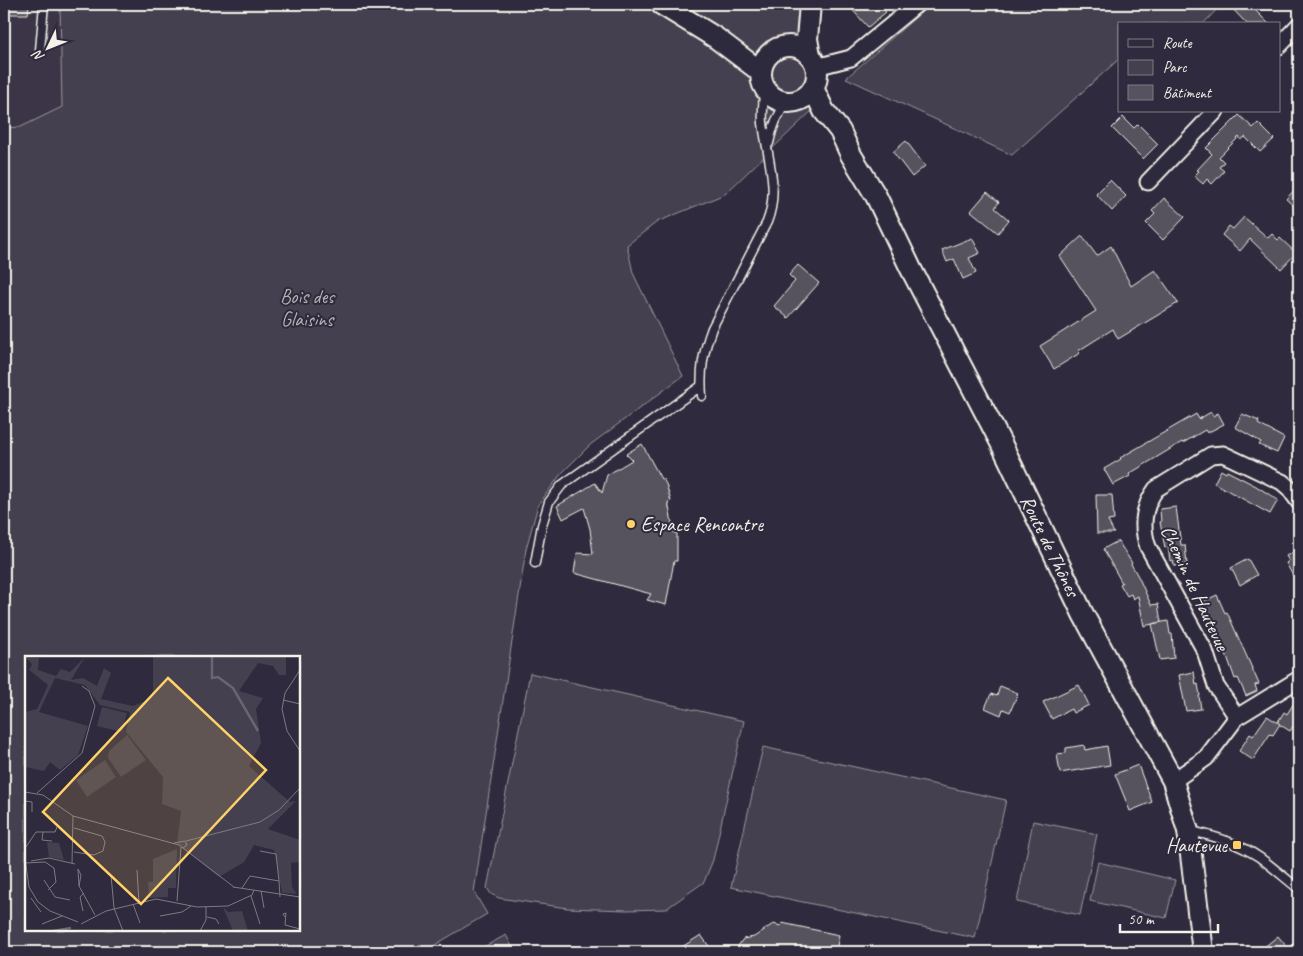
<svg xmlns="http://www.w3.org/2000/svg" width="1303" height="956" viewBox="0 0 1303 956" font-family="Caveat,sans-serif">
  <rect width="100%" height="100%" fill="#2f2a3d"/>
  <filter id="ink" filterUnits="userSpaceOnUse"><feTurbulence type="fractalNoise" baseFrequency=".02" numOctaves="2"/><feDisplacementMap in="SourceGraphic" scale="10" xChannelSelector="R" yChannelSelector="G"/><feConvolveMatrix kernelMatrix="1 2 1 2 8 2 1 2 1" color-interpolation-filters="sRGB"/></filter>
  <g filter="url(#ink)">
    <path fill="#3b3647" d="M4 4H60L62 107 21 127 4 128Z"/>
    <g fill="#454050" stroke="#9c989c" fill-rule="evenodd">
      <path d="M60 4H811L819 104 725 194 657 222 627 245 633 273 683 376 590 445 561 474 538 505 526 549 474 892 487 914 423 952H4V128L21 127 62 107ZM26 657H299V930H26Z"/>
      <path d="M931 4H1222L1203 24H1119V59L1012 155 846 78Z"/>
      <path d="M530 673 744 721 713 860 704 882 666 909 626 910 567 908 499 898 491 894 487 888Z"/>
      <path d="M763 747 1006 800 975 938 731 887Z"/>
      <path d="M1033 821 1097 834 1080 915 1017 902Z"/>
      <path d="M1098 862 1175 880 1166 918 1090 901Z"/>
      <path d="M506 935 515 952H474Z"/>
    </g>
    <g fill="#56525f" stroke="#f4f1e8">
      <path d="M4 4H29L28 14H4Z"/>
      <path d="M847 4H879L886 12 868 27Z"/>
      <path d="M1228 4H1260L1254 9 1269 24H1247Z"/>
      <path d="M1239 115 1253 128 1258 123 1274 139 1260 152 1245 137 1241 140 1239 137 1219 157 1224 162 1219 167 1224 171 1212 184 1207 179 1203 184 1194 176 1199 171 1197 170 1212 154 1206 148Z"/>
      <path d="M1123 117 1134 128 1138 124 1158 144 1143 159 1112 128Z"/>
      <path d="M906 141 925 166 912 177 893 152Z"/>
      <path d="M1110 180 1126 196 1112 211 1096 194Z"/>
      <path d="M1299 185V211L1286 199Z"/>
      <path d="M987 192 999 202 995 208 1009 220 998 233 971 211Z"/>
      <path d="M1164 198 1185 217 1163 240 1146 223 1155 214 1152 211Z"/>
      <path d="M1244 217 1268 238 1272 234 1278 240 1280 238 1296 253 1281 269 1250 239 1240 251 1222 235 1229 226 1233 229Z"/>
      <path d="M1082 236 1097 256 1111 246 1131 286 1155 270 1178 303 1118 339 1113 329 1078 351 1080 353 1054 369 1040 346 1096 311 1060 256Z"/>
      <path d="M972 238 980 253 969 258 976 273 963 279 954 259 947 262 942 250Z"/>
      <path d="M798 265 819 283 788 318 774 306 795 281 789 275Z"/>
      <path d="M1211 412 1213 416 1218 413 1224 424 1207 433 1205 430 1183 443 1182 442 1129 474 1130 476 1113 485 1104 469 1121 459 1120 458 1196 414 1199 419Z"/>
      <path d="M1242 414 1259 421 1258 424 1284 438 1277 453 1259 445 1261 442 1235 427Z"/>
      <path d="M642 444 661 479H663L666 484 671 501 668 502 674 533H677V561H674L666 605 647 600 651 594 574 573 577 553 593 554 590 529 584 508 563 519 557 506 595 483 602 493 607 475 632 460 626 454Z"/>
      <path d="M1221 470 1226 473 1227 471 1256 486 1278 500 1270 514 1214 483Z"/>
      <path d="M1096 495H1112L1114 520 1108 521 1114 533H1097Z"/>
      <path d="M1176 507 1181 545H1185L1187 564 1174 566 1173 560 1170 561 1168 547 1165 548 1160 522H1161L1160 509Z"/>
      <path d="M1118 541 1132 563 1131 564 1139 578 1151 605 1158 604 1161 622 1144 626 1138 596 1133 599 1131 594 1127 596 1120 584 1122 583 1103 549Z"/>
      <path d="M1299 549V587L1286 563 1289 561 1286 556Z"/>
      <path d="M1248 559 1257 575 1240 585 1231 568Z"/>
      <path d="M1217 595 1225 613 1227 612 1259 684 1255 685 1257 691 1246 696 1238 678 1235 679 1222 642 1220 643 1202 602Z"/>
      <path d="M1168 621 1170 634H1172L1174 658 1160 660 1152 624Z"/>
      <path d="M1194 672 1196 685 1198 684 1200 696H1199L1201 709 1186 711 1179 675Z"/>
      <path d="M1079 685 1089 705 1073 713 1071 709 1052 719 1043 702Z"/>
      <path d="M1000 686 1018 693 1010 712 1003 709 1001 715 985 708 991 694 997 696Z"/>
      <path d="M1299 695V717L1290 731 1277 723 1284 712 1287 714Z"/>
      <path d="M1267 716 1280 724 1273 735 1270 734 1253 760 1239 751 1250 734 1253 736Z"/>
      <path d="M1084 745 1085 750 1107 746 1110 765 1060 773 1057 754 1066 753V748Z"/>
      <path d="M1138 765 1152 802 1130 811 1115 774Z"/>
      <path d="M782 923 839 935 836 952H734L743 939 754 937 773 924 781 926Z"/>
      <path d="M701 935 713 952H674Z"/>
      <path d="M1278 936 1291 952H1258Z"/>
    </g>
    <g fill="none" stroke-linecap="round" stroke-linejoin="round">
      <defs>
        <g id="lane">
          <path d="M40 50 44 4"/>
          <path d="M769 143C772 127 777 115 787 102"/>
          <path d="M702 396C700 371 703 352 712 328L767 222C780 189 767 157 763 123 762 112 764 99 764 87"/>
          <path d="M535 563 542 525 549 502 562 485 701 386"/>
          <path d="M1190 831C1215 836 1238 843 1259 857 1273 867 1286 879 1299 889"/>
        </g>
        <g id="street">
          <path d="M1279 46 1299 25"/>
          <path d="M816 67 851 58 917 4"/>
          <path d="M1148 182 1216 111"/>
          <path d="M1237 717 1216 686 1205 651 1148 547C1141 527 1143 507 1156 489L1211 455 1223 454 1282 482 1289 488 1299 502"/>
          <path d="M1173 781 1206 758 1237 717 1299 679"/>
        </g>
        <g id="secondary">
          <path d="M661 4 716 38 761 72"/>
          <circle cx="789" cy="74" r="28"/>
          <path d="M810 55 807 39 810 4"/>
          <path d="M813 88 824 111 840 131 851 155 876 196 911 269 1001 443 1083 614 1173 781 1188 831 1203 952"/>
        </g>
      </defs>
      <use href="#lane" stroke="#f4f1e8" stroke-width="11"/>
      <use href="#street" stroke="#f4f1e8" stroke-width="19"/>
      <use href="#secondary" stroke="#f4f1e8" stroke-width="24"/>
      <use href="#lane" stroke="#2f2a3d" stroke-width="8"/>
      <use href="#street" stroke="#2f2a3d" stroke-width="15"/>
      <use href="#secondary" stroke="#2f2a3d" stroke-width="20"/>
    </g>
  </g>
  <g fill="#ffd166" stroke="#2f2a3d" stroke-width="2">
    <circle cx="631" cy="524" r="5"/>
    <rect x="1232" y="840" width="10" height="10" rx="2.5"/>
  </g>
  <g text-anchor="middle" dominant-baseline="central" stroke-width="4" stroke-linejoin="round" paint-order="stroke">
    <g font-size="20" fill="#b7b3b3" stroke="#2f2a3d">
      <text x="307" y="296">Bois des<tspan x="307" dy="23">Glaisins</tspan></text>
    </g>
    <g font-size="20" fill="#f4f1e8" stroke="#2f2a3d" text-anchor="start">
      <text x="641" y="524">Espace Rencontre</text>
      <text x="1227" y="845" text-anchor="end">Hautevue</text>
    </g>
    <g font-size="20" fill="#f4f1e8" stroke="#2f2a3d">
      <text transform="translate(1050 546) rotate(64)">Route de Thônes</text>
      <text transform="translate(1195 588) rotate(65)">Chemin de Hautevue</text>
    </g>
  </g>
  <g transform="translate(25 656)">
    <rect width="275" height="275" fill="#2f2a3d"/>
    <path d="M128 0H261V19H254L248 10 233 7 214 35 238 42 231 53 236 87 224 110 265 146 271 145 243 173 275 184V206L266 207 267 231 272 238 257 237 249 194 229 189 219 206 194 221 152 188 156 155 137 148 138 121 101 76 105 56 75 49 60 29 30 22 14 56 63 70 53 99 35 114 25 106 19 115 1 111 0 56 12 53 23 29 4 14 7 8 0 1 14 2 13 14 31 20 36 13 45 16 60 1 46 24 58 22 72 30 79 12 86 17 76 43 108 50 124 44 128 35ZM77 51 102 57 97 76 72 70ZM102 79 121 104 96 121 83 102 84 95ZM80 104 91 121 62 141 51 124ZM22 186 34 187 39 204 24 201ZM152 193 151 232H143V241L124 242 123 226H128V203ZM198 251 203 256 217 255 223 275H208Z" fill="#454050"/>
    <path fill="none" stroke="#6a6670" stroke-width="2.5" d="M187 0V22L193 21 208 32 233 75M28 275 46 272"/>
    <path fill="none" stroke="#7e7a81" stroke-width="1" d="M275 14 260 37 257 53 262 75 275 95M258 44 275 48M0 136 18 139 48 160 154 189 209 231M12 137 57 97 70 50 64 35 57 30M0 145 7 146V156M18 176 17 184 27 185M161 185 235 166 254 154 275 132M149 187 160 185 162 189 158 192M1 191 11 176H30L32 171M235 195 251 198 254 225M49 196 69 199 78 195 80 186 77 180 49 172M0 202 4 231 13 246 25 255 53 266M6 205 24 202 50 208M1 207 20 206 29 212 31 226 23 234M47 207 48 160M112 214 114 247M86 219 89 252 98 275M19 224 30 241 45 244M54 230 53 213 56 219 54 230 70 259M208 231 275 241M217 232 225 220 254 225 255 241M236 235 239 252M226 240 235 268M6 242 16 256M152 245 156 191M108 248 115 267M58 255 55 241 59 237M135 260 157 256 166 250M182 261 191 263 194 268M260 261 258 258 261 257 260 269 275 273M17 268 37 260M56 268 81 255 131 243 172 251 203 250 227 239 229 234M175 275 181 264V251"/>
    <path fill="#ffd166" fill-opacity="0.15" stroke="#ffd166" stroke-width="2.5" d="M143 22 241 114 116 248 18 156Z"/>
    <rect width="275" height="275" fill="none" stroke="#f4f1e8" stroke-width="2.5"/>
  </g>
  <rect width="1303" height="956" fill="none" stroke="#2f2a3d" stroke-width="20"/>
  <rect x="10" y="10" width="1283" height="936" fill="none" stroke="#f4f1e8" stroke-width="2" filter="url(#ink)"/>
  <rect x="1118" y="22" width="162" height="90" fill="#2f2a3d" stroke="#7e7a81"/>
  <rect x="1128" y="39" width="25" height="8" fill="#2f2a3d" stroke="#7e7a81"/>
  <text x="1163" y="48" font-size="15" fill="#f4f1e8">Route</text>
  <rect x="1128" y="60" width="25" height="15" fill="#454050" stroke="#7e7a81"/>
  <text x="1163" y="72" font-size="15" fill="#f4f1e8">Parc</text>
  <rect x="1128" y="85" width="25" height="15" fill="#56525f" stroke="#7e7a81"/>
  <text x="1163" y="98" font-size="15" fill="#f4f1e8">Bâtiment</text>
  <g transform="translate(48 48) rotate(227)" stroke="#2f2a3d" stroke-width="4" paint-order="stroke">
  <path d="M0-4L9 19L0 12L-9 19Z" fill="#f4f1e8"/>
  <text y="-8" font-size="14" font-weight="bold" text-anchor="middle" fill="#f4f1e8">N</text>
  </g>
  <path d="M1120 924v8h98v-8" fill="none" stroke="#f4f1e8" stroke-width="2.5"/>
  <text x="1128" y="924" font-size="15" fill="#f4f1e8" stroke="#2f2a3d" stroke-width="4" paint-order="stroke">50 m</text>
</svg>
